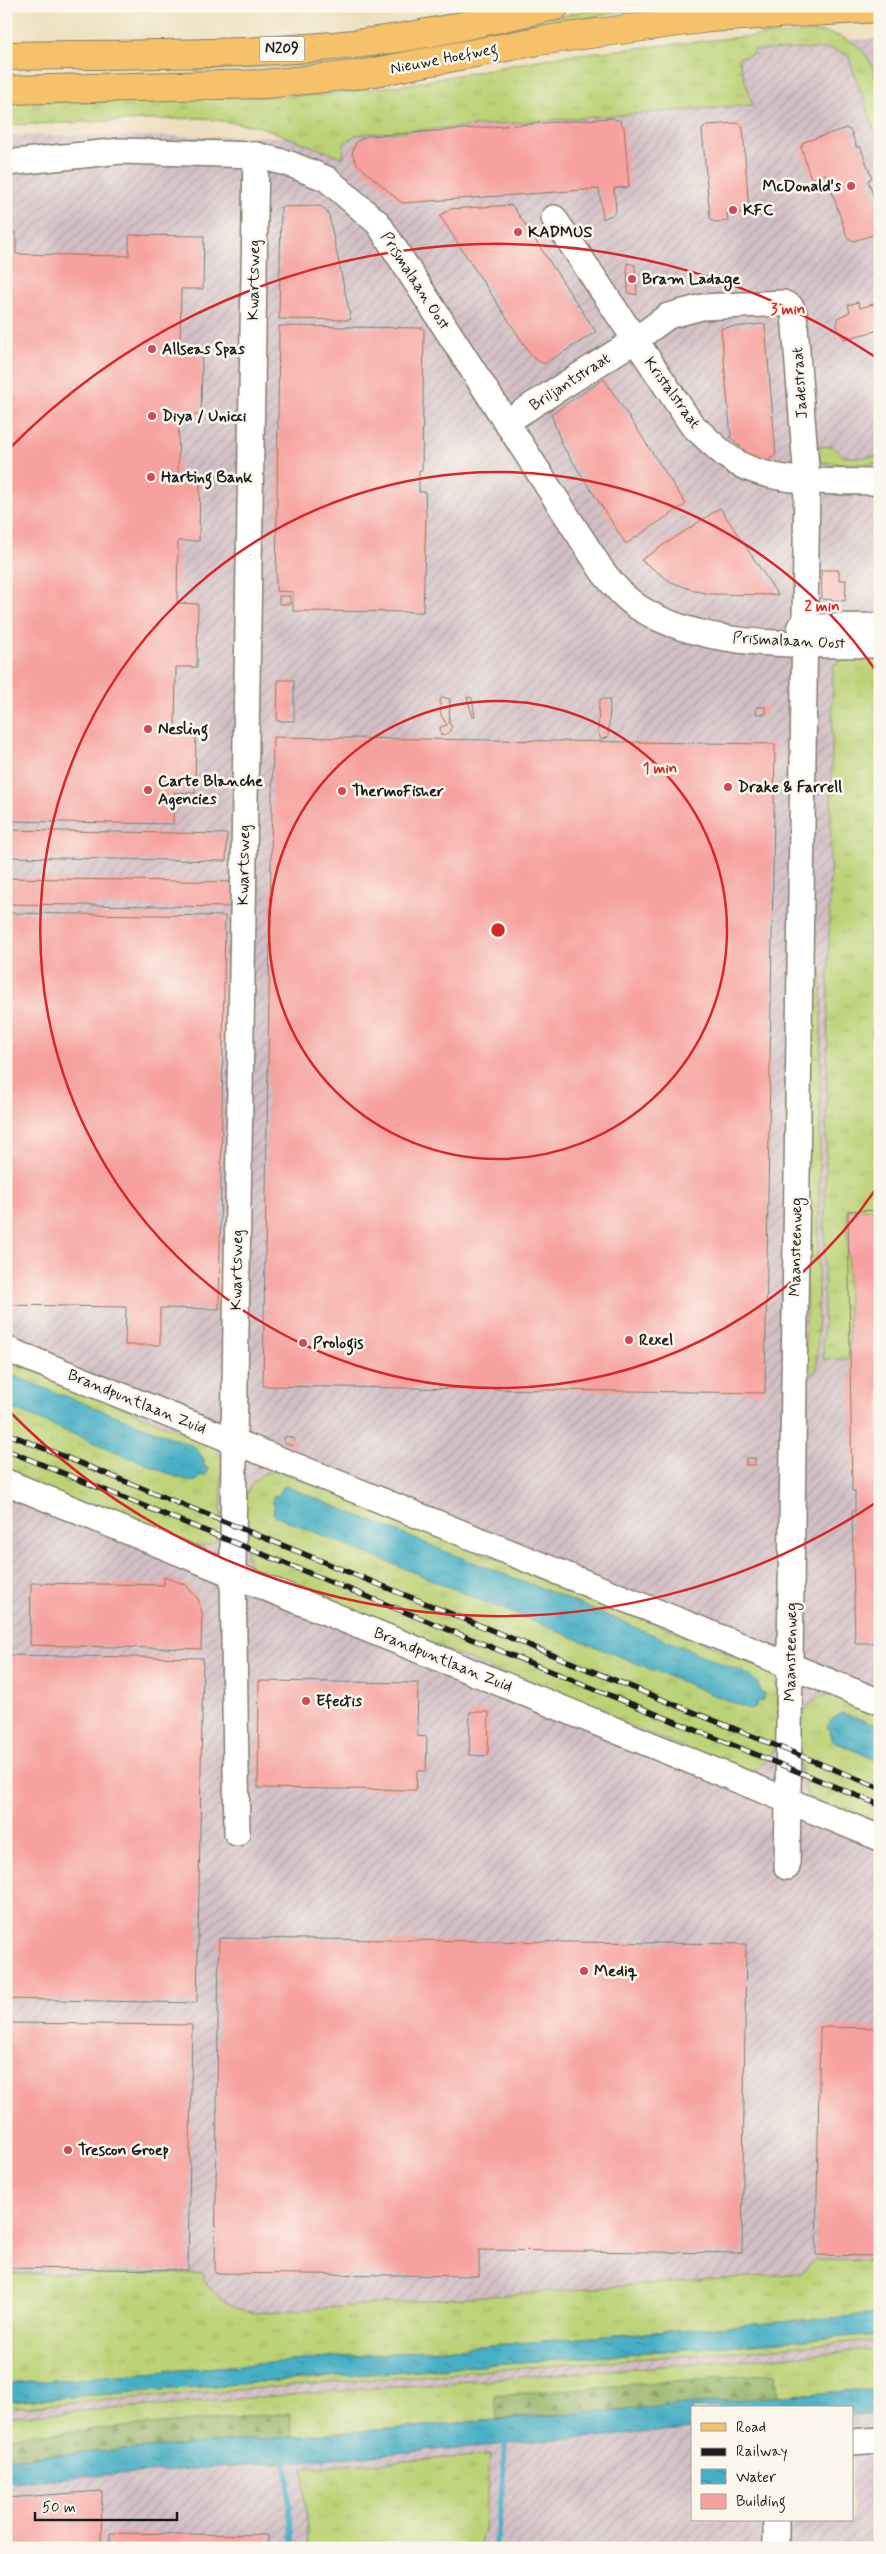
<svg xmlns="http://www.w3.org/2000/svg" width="886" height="2554" viewBox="0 0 886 2554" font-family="Mynerve,sans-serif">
  <defs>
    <pattern id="industrial-furrows" width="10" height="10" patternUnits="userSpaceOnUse" patternTransform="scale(1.25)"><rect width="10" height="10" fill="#d2bec5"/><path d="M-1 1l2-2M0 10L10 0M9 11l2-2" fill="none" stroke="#b4a3a9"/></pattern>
    <pattern id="grass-tufts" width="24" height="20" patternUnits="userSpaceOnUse" patternTransform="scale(1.25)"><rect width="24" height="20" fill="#bcd276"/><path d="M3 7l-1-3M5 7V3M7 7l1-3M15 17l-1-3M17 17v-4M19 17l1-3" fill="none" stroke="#a1b466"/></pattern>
    <pattern id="forest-firs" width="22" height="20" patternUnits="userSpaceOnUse" patternTransform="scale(1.25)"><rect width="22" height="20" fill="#95b467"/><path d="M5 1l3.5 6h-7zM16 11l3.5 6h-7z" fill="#799254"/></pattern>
    <pattern id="water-ripples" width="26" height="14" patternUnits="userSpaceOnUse" patternTransform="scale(1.25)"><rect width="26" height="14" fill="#46afc5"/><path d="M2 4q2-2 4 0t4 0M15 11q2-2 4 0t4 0" fill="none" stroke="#3a8e9f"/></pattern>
  </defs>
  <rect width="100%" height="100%" fill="#fbf7ec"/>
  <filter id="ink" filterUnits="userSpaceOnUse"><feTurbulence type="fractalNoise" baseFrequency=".02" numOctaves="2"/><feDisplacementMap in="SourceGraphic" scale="10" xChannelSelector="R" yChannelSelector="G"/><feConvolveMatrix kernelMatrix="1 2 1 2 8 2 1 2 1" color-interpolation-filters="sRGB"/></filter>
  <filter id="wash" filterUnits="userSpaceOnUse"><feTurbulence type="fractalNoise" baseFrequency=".0096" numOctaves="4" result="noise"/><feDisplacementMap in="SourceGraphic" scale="20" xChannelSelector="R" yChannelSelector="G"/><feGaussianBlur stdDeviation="1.12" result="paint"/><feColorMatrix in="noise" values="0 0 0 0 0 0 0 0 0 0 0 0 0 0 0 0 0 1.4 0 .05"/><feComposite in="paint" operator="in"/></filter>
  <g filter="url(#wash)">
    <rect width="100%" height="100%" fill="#eddfbd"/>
    <path fill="url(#industrial-furrows)" fill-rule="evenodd" d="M880 39V2548H6V135L326 137 764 40ZM692 2408H852V2520H692Z"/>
    <g fill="url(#grass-tufts)" stroke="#6c7749">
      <path d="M608 6H654L383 56 302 66 194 71V62L473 34Z"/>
      <path d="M820 32C885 39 880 95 880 146L848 55 833 49 752 50 754 54 738 58 753 105 355 135 344 144 343 158 261 127 202 118 6 125V103L320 95 404 85 560 56 741 37Z"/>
      <path d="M833 446C844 462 862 457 880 456V464L822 463 818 457 816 447Z"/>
      <path d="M880 656V930H874L878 1209 847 1210 849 1359H823L833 665 847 658Z"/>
      <path d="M811 971H822L817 1369 811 1375 807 1373 805 1366Z"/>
      <path d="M6 1358 215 1446 222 1458 221 1534C214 1545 206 1546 193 1547L6 1475Z"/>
      <path d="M271 1471H279L766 1668C780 1680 778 1694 778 1711 778 1738 775 1768 743 1772L253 1571C245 1560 246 1547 245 1534 243 1508 242 1481 271 1471Z"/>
      <path d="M832 1693 880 1709V1727L855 1717 829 1730 830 1735 837 1743 880 1762V1829L810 1798C798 1785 795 1728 804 1712 810 1702 821 1696 832 1693Z"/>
      <path d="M815 2259 880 2260V2314L6 2384V2274L203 2273V2280C217 2298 231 2308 254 2313L802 2273Z"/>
      <path d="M880 2334V2340L6 2408V2402Z"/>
      <path d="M880 2349V2388L292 2437 6 2459V2417Z"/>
      <path d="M490 2455 484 2530 478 2548H308L303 2468Z"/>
    </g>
    <g fill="url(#forest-firs)" stroke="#586842">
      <path d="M776 2373 778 2398 497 2419 494 2395Z"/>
      <path d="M290 2413 292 2437 6 2459V2437Z"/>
    </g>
    <g fill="url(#water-ripples)" stroke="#316670">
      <path d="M6 1373 194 1446 204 1459V1466L209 1469 205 1476 201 1475 195 1482 177 1477 6 1406Z"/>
      <path d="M286 1486 457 1556 546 1590 747 1674 758 1683 761 1693 765 1694 762 1702 758 1701 755 1708 751 1710 275 1516 273 1512 275 1504 271 1503 274 1495 279 1496 282 1488Z"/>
      <path d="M843 1713 880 1727V1762L832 1740 829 1730 827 1728C829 1722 836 1715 843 1713Z"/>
      <path d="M880 2314V2334L6 2402V2384Z"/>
      <path d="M880 2388V2414L852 2416V2408H692V2429L287 2462 6 2482V2459L292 2437Z"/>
    </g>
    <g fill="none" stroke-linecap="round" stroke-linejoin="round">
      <g stroke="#46afc5" stroke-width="5.5">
        <path d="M287 2462 292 2548"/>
        <path d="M494 2548 498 2533 506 2444"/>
      </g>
    </g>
    <g id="blocks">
      <g fill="#f6a19f">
        <path d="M612 118 620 121 624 128 629 187 614 188 616 211 614 214 603 219 599 189 402 203 358 165 352 154 356 142 368 136Z"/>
        <path d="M738 123 743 128 749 212 727 213 728 221 714 222 710 218 702 130 707 125Z"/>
        <path d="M846 128 851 131 857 148 860 146 872 178 868 180 877 207H880V233L853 241 847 237 826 174 811 179 801 147 804 142Z"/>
        <path d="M512 205 596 332 544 364 533 358 440 216 450 209Z"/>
        <path d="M320 206 325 209 329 216 351 320 279 319 281 207Z"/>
        <path d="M6 233H16V254L129 256V235L204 236 203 289H181L180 352H202L201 415H179L178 477 200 478 199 541H178L177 603 198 604 197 667H176L175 729H196L195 793 174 792 173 824 6 821Z"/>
        <path d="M627 263 635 265 637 295 628 293Z"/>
        <path d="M858 302 860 308 880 302V330L844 339 837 326V318L850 312 848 305Z"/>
        <path d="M765 324 776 455 766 462 752 457 731 438 721 328Z"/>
        <path d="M279 326 424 328 422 471H419V492H425L426 515 423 612 293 611V592L276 591Z"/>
        <path d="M604 379 686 504 626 544 562 445 551 414Z"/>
        <path d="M720 508 778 595 710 594 695 591 671 582 641 560Z"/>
        <path d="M821 570H839V580H846L845 601 822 599Z"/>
        <rect x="279" y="596" width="11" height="8"/>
        <path d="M278 680H294V721H277Z"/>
        <path d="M442 697 450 699 449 724 452 726 449 733 441 736 440 727 447 725 441 715 440 701Z"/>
        <path d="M467 697 472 698 475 716 473 717Z"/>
        <path d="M601 699H609L610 706 608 737 601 740 598 732 599 702Z"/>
        <path d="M757 707H766V714H756Z"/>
        <path d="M273 737 775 744 765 1393 263 1386Z"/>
        <path d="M6 830 227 834 226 861 6 857Z"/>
        <path d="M6 878 234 882 233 907 6 904Z"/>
        <path d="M6 913 225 916 219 1309 160 1308V1345H125L126 1307 6 1305Z"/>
        <path d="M874 931H880V1135H878Z"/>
        <path d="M880 1210V1643H855L852 1511H855V1491H852L848 1211Z"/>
        <path d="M286 1436 295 1439 292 1446 283 1442Z"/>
        <rect x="746" y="1458" width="9" height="7"/>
        <path d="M164 1577 186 1585 198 1599 202 1612 201 1649 30 1645 31 1583 164 1585Z"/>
        <path d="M6 1655 203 1658 197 2003 6 1999Z"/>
        <path d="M259 1681 418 1683 417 1736 427 1737 426 1771H417L416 1790 258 1788Z"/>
        <path d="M470 1712H489L488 1756 469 1755Z"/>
        <path d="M219 1938 746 1944 742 2253 479 2250V2276L215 2273Z"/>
        <path d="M6 2023 192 2025 188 2270 6 2268Z"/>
        <path d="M820 2027 880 2028V2256L816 2255Z"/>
        <path d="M102 2491 101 2548H6V2498Z"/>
        <path d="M110 2533 268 2535V2548H110Z"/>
      </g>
    </g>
  </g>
  <g filter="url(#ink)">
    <use href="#blocks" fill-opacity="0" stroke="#847e6c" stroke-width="1"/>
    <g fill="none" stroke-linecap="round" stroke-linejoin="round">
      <defs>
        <g id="minor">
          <path d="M6 163 121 151 256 155 290 164 327 179 378 223 603 572C614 586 626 600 641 609 708 650 804 644 880 645"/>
          <path d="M554 218 692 425C708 439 724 457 743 466 785 485 835 481 880 482"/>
          <path d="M506 422 634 341 668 316 702 307 783 303 791 307 794 313 807 481 787 1867"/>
          <path d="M800 627 880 626"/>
          <path d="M6 1349 880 1702"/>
          <path d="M6 1482 880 1838"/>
          <path d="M237 1833 233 1575 234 1442 256 155"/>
          <path d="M852 2442 880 2440"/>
          <path d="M776 2548V2520"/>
        </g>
        <g id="major">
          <path d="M6 56C122 54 239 56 354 44 422 37 488 20 555 6"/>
          <path d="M6 90 265 84 364 74 538 41 709 18 880 8"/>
        </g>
      </defs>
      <use href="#minor" stroke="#847e6c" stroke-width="28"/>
      <use href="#major" stroke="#847e6c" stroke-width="30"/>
      <use href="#minor" stroke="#fff" stroke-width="25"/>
      <use href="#major" stroke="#f5c16b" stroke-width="28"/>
      <defs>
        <g id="rail">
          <path d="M6 1433 880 1788"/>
          <path d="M6 1450 880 1805"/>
        </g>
      </defs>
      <use href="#rail" stroke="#1c1c1c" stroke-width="5.5"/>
      <use href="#rail" stroke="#fbf7ec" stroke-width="4" stroke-dasharray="11" stroke-linecap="butt"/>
    </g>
  </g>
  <g fill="none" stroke="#d62828" stroke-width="2.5">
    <circle cx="498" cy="930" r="229"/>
    <path d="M878 1186A458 458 0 1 1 878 674"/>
    <path d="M877 1502A686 686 0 0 1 9 1411M9 449A686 686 0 0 1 877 358"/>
  </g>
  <g fill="#d1495b" stroke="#fbf7ec" stroke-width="2">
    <circle cx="851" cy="186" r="5"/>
    <circle cx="733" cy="210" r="5"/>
    <circle cx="518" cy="232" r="5"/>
    <circle cx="632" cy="279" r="5"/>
    <circle cx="152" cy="349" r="5"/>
    <circle cx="152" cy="416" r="5"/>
    <circle cx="151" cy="477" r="5"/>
    <circle cx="148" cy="729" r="5"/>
    <circle cx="728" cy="787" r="5"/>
    <circle cx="148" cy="790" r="5"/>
    <circle cx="342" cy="791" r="5"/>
    <circle cx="629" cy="1340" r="5"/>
    <circle cx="303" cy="1343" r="5"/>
    <circle cx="306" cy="1701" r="5"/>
    <circle cx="584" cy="1971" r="5"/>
    <circle cx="68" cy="2150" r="5"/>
  </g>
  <g text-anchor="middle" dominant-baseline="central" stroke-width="5" stroke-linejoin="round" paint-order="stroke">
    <rect fill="#fbf7ec" stroke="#5f5e5a" stroke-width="1" x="259.5" y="36.5" width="45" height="25" rx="4"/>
    <g font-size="15" font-weight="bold" fill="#1c1c1c">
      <text x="282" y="49">N209</text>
    </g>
    <g font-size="16" fill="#1c1c1c" stroke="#fbf7ec">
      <text transform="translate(444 59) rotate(-11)">Nieuwe Hoefweg</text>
      <text transform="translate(254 280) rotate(-89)">Kwartsweg</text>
      <text transform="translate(415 281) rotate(57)">Prismalaan Oost</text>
      <text transform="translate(570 382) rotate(-33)">Briljantstraat</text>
      <text transform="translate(800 383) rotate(-94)">Jadestraat</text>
      <text transform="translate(672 393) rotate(54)">Kristalstraat</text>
      <text transform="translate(789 641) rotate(3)">Prismalaan Oost</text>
      <text transform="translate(244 865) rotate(-89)">Kwartsweg</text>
      <text transform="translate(796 1247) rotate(-89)">Maansteenweg</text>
      <text transform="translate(237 1270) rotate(-89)">Kwartsweg</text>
      <text transform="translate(137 1402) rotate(22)">Brandpuntlaan Zuid</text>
      <text transform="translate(791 1652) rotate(-89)">Maansteenweg</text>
      <text transform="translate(443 1660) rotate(22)">Brandpuntlaan Zuid</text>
    </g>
    <g font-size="16" font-weight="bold" fill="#1c1c1c" stroke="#fbf7ec" text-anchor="start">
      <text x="841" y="186" text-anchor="end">McDonald's</text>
      <text x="743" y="210">KFC</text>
      <text x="528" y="232">KADMUS</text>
      <text x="642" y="279">Bram Ladage</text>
      <text x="162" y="349">Allseas Spas</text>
      <text x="162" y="416">Diya / Unicci</text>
      <text x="161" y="477">Harting Bank</text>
      <text x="158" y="729">Nesling</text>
      <text x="158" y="781">Carte Blanche<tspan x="158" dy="18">Agencies</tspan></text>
      <text x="738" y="787">Drake &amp; Farrell</text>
      <text x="352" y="791">ThermoFisher</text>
      <text x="639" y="1340">Rexel</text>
      <text x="313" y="1343">Prologis</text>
      <text x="316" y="1701">Efectis</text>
      <text x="594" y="1971">Mediq</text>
      <text x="78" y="2150">Trescon Groep</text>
    </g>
  </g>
  <circle cx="498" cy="930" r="8" fill="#d62828" stroke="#fbf7ec" stroke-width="2.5"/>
  <g font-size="15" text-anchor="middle" font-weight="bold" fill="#d62828" stroke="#fbf7ec" stroke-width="5" stroke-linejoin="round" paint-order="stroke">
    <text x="788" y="314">3 min</text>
    <text x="822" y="611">2 min</text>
    <text x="660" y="773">1 min</text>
  </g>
  <rect width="886" height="2554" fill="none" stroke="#fbf7ec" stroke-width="25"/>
  <rect x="691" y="2406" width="162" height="115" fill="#fbf7ec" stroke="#a29f99"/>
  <rect x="701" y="2423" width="25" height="8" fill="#f5c16b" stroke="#a29f99"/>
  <text x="736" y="2432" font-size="15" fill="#1c1c1c">Road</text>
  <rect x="701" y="2448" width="25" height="8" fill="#1c1c1c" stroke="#a29f99"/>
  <text x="736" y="2456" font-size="15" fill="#1c1c1c">Railway</text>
  <rect x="701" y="2469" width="25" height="15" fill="url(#water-ripples)" stroke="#a29f99"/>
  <text x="736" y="2482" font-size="15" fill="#1c1c1c">Water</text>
  <rect x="701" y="2494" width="25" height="15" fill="#f6a19f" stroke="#a29f99"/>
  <text x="736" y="2506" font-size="15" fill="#1c1c1c">Building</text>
  <path d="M35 2512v8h142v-8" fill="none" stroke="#1c1c1c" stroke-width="2.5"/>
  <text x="42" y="2512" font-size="15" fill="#1c1c1c" stroke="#fbf7ec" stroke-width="4" paint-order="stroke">50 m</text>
</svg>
